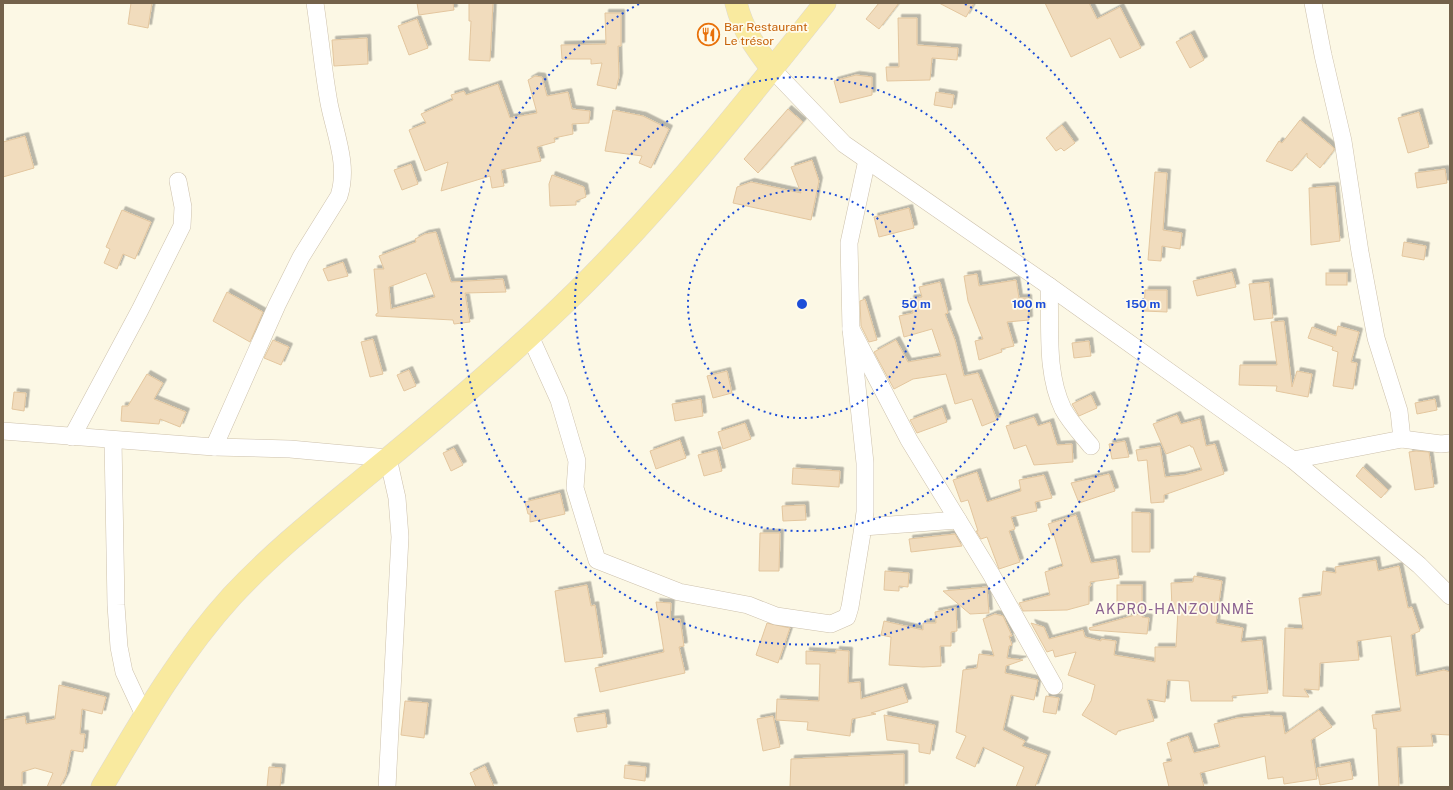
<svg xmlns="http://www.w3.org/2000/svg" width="1453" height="790" viewBox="0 0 1453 790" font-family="'Public Sans',sans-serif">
  <defs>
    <filter id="shadow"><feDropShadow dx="3.5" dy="-3.5" stdDeviation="0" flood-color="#0004"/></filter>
  </defs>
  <rect width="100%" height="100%" fill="#fcf8e5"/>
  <g fill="#f1dcbd" stroke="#e3c69e" fill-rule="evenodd" filter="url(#shadow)">
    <path d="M131 3H152L148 28 128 24Z"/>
    <path d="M417 3H453L454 10 419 15Z"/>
    <path d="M469 3H493L490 61 469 60 471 21H469Z"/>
    <path d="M879 3H899L879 29 866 19Z"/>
    <path d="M939 3H974L966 17Z"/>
    <path d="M1045 3H1089L1097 19 1120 7 1141 48 1120 58 1110 38 1071 57Z"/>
    <path d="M605 13H621V46H618L619 77 616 89 597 85 602 63 591 64V59H562L561 45 606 44Z"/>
    <path d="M898 18H917V45L958 48 957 60 932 58 930 80 887 81 886 67H899Z"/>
    <path d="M417 19 428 48 409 55 398 26Z"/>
    <path d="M1191 34 1204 60 1190 68 1176 42Z"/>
    <path d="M367 38 368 64 334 66 332 40Z"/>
    <path d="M856 75 872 77V95L840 103 834 81Z"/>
    <path d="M535 76 542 77 547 96 568 92 572 109 590 111 589 123 572 124 573 134 554 138 555 142 537 147 541 161 501 170 504 186 492 188 490 176 441 191 448 162 425 171 409 130 426 123 421 114 453 100 451 95 464 91 466 95 498 84 510 118 537 113 528 80Z"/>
    <path d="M936 92 954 95 952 108 934 105Z"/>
    <path d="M788 109 803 122 758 173 744 159Z"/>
    <path d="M613 110 643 116 669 129 651 168 639 163 642 156 605 151Z"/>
    <path d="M1419 112 1429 147 1408 153 1398 118Z"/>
    <path d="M1300 120 1334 148V150L1320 168 1307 157V153L1292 171 1266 161 1279 141 1282 143Z"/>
    <path d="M1062 125 1075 143 1064 151 1061 148 1056 151 1046 138Z"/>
    <path d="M25 136 34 168 3 177V142Z"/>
    <path d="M812 160 819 181 811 220 733 203 737 187 751 182 801 193 791 167Z"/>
    <path d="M411 164 418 184 402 190 394 170Z"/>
    <path d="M1445 169 1447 183 1417 188 1415 173Z"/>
    <path d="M1155 172 1167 173 1163 230 1182 233 1180 249 1162 246 1161 261 1148 260Z"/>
    <path d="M552 175 584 187 586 197 576 201V205L550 206 549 184Z"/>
    <path d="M1335 186 1340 241 1311 245 1309 188Z"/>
    <path d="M909 208 914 228 879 237 874 217Z"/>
    <path d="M122 210 151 222 135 259 123 254 117 269 104 263 110 249 106 247Z"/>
    <path d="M436 232 451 282 503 279 506 292 465 293 470 322 454 324 453 320 376 316V314L378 313 374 269H384L379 256 416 242 415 239 425 234ZM426 273 435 297 391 309 389 287Z"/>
    <path d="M1404 242 1426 246 1424 260 1402 256Z"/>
    <path d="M343 262 348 276 328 281 323 269Z"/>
    <path d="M1232 272 1236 287 1197 296 1193 281Z"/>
    <rect x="1326" y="273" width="21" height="12"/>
    <path d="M977 274 979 286 1016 280 1019 298H1028L1029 320 1007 322 1014 346 1001 349 1002 352 979 360 975 341 983 339 968 301 964 276Z"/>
    <path d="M940 282 948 313 945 314 955 340 964 376 978 373 997 420 982 426 972 399 955 404 946 374 913 379 894 389 874 352 896 340 908 362 941 356 932 329 904 337 899 316 913 313 910 299 922 297 919 287Z"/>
    <path d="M1269 282 1273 318 1254 320 1249 284Z"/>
    <path d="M1145 290H1167V312L1144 311Z"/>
    <path d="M227 292 263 312 250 342 213 321Z"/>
    <path d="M865 299 877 340 869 342 861 326 860 301Z"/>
    <path d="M1284 321 1292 387 1297 371 1312 374 1308 397 1276 391 1277 386 1239 385 1240 365H1277L1271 322Z"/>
    <path d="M1338 326 1359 332 1351 362 1357 363 1353 389 1333 386 1338 352 1332 350 1333 347 1308 338 1312 327 1336 336Z"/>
    <path d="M373 339 383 374 370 377 361 342Z"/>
    <path d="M273 340 289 347 281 365 264 358Z"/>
    <path d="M1089 341 1091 356 1074 358 1072 343Z"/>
    <path d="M409 370 416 386 404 391 397 375Z"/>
    <path d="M727 371 732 393 713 398 707 376Z"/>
    <path d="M147 374 163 383 154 399 186 412 180 427 160 419 159 424 121 421 122 406H128Z"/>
    <path d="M14 392 26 393 24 411 12 409Z"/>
    <path d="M1091 395 1097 408 1079 416 1072 404Z"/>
    <path d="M701 399 703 416 675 421 672 404Z"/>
    <path d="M1435 399 1437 410 1417 414 1415 403Z"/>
    <path d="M942 408 947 422 917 433 910 420Z"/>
    <path d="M1177 415 1181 424 1200 419 1206 446 1215 444 1224 474 1164 495V502L1151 503 1147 460 1138 461 1136 450 1160 446 1165 477 1184 475 1202 470 1193 447H1191L1190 445 1166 454 1153 424Z"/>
    <path d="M1034 417 1038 426 1050 422 1057 445 1072 444 1073 462 1034 465 1026 445 1014 449 1006 426Z"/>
    <path d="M745 423 751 439 723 449 718 432Z"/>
    <path d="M680 440 686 458 656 469 650 451Z"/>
    <path d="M1125 441 1129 457 1112 459 1109 444Z"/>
    <path d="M454 448 463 465 451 471 443 453Z"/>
    <path d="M717 450 722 471 704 476 698 455Z"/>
    <path d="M1416 451 1429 452 1434 487 1415 490 1409 452Z"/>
    <path d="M1363 467 1388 490 1381 498 1356 476Z"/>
    <path d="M793 468 840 471 839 487 792 484Z"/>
    <path d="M977 472 987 502 1021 491 1019 480 1044 475 1052 498 1035 502 1037 511 1011 517 1015 529 1009 531 1020 562 999 569 987 537 981 539 976 531H978L968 500 961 502 953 480Z"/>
    <path d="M1109 474 1115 491 1079 503 1071 483Z"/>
    <path d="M560 493 565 514 530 522V514H528L525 502Z"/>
    <path d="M805 505 806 520 783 521 782 506Z"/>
    <path d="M1132 512 1150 513V552H1132Z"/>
    <path d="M1076 515 1091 563 1116 559 1119 578 1090 582 1091 586H1089V604L1067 610 1023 611 1019 603 1050 595 1045 572 1063 566 1054 535 1052 536 1048 524Z"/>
    <path d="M760 533H780L779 571H759Z"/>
    <path d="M955 534 962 546 911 552 909 539Z"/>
    <path d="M1376 560 1378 571 1399 566 1408 608 1412 607 1420 631 1411 635 1416 676 1444 670 1450 672V735L1431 734 1433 746 1397 747 1399 787H1379L1376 728 1374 729 1372 715 1401 711 1391 636 1357 641 1359 660 1320 663 1319 690 1304 689 1309 697 1283 696 1285 628 1303 629 1299 598 1321 595 1323 571 1336 573 1335 567Z"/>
    <path d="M885 571 909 573 908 587 899 586V591L884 590Z"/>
    <path d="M1194 576 1222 581 1216 623 1243 628 1241 642 1262 640 1268 693 1232 696 1233 701H1191L1189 681 1167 680 1165 702 1147 699 1154 721 1118 731 1116 735 1082 715 1091 701 1095 685 1068 675 1076 652 1055 657 1053 650 1047 652 1031 623 1044 627 1049 639 1083 630 1085 637 1101 641V639L1116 641 1114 655 1155 662V647H1176L1178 609H1172L1171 583 1193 582Z"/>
    <path d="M587 585 591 606 595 605 603 657 565 662 555 591Z"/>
    <rect x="1117" y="585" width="25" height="23"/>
    <path d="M987 587 989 613 970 614 943 591Z"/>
    <path d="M656 602 671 603 670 620 680 619 684 646 679 647 685 673 600 692 595 668 664 652Z"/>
    <path d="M956 608 957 631 951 632V646H940L941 666 923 667 889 665 891 637 881 635 884 621 923 630V623H936L935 612Z"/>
    <path d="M1142 613V617L1149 618 1147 634 1090 630 1089 628Z"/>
    <path d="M995 614 1003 616 1012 636H1009L1012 645 1009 646 1007 658 1023 660 1006 666 1005 673 1038 680 1034 700 1011 695 1003 730 1025 741 1022 746 1047 755 1035 787H1016L1024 767 983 747 975 767 956 758 966 736 956 732 963 670 977 668 979 654 994 656 983 619Z"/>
    <path d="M767 623 790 628 778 663 756 655Z"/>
    <path d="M836 650 849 651 848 683 860 682 861 699 903 687 908 702 871 713 876 714 852 719 850 736 807 730 808 722 776 720 777 699 819 701 820 664H806V651L836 653Z"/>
    <path d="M59 685 106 697 102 714 82 709 80 734H85L83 752 71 750 66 775 60 787H47L53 773 35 768 22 772V787H3V720L25 716 26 724 55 719Z"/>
    <path d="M1046 696 1059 698 1056 714 1043 712Z"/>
    <path d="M405 701 428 703 424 738 401 735Z"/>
    <path d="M1319 710 1332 727 1311 740 1317 779 1284 784 1283 777 1268 779 1265 756 1200 773 1204 787H1169L1163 763 1172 761 1167 743 1188 736 1194 753 1220 747 1214 724 1237 718 1270 715V716H1282L1285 734Z"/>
    <path d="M605 713 607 727 577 732 574 718Z"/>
    <path d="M884 715 935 725 930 754 919 752V744L887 740Z"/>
    <path d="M773 716 780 747 763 751 757 719Z"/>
    <path d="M904 754V787H790L791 759Z"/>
    <path d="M1350 762 1353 779 1320 785 1317 768Z"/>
    <path d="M625 765 646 767 645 781 624 778Z"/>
    <path d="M485 766 494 787H476L470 773Z"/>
    <path d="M269 767 282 768 280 787H267Z"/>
  </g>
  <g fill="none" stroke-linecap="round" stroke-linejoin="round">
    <defs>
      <g id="minor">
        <path d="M1313 3 1323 55 1343 141 1360 252 1376 338 1399 411 1402 439"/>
        <path d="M772 69 844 144 1049 286 1293 460 1419 565 1450 596"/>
        <path d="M1049 286C1051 327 1045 371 1063 409 1070 422 1082 435 1091 446"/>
        <path d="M851 329 909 440 991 574 1054 686"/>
        <path d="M530 336 559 400 577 461 575 488 597 560 679 592 748 605 776 616 831 624 847 617 850 607 863 527 958 520"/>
        <path d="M3 431 214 447 290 449 388 458 397 498 400 537 387 787"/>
        <path d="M72 437 140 310 182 226 183 207 178 181"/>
        <path d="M113 440 116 605 119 647 124 672 144 715"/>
        <path d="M214 447 277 305 301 257 339 196C349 165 335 134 329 103 323 70 320 36 315 3"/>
        <path d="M1293 460 1402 439 1441 444 1450 443"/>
        <path d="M863 527 865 512V463L851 329 849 243 867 160"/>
      </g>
      <g id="major">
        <path d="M736 3C743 31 755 47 772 69"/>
        <path d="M102 787C141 721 180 653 232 596 274 551 322 513 369 474 430 424 491 373 548 319 651 223 738 112 825 3"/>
      </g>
    </defs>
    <use href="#minor" stroke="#cdc1ac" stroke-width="18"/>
    <use href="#major" stroke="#ded9d4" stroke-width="23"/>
    <use href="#minor" stroke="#fff" stroke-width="17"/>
    <use href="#major" stroke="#f9ea9f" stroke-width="22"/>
  </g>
  <g fill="none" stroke="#1d4ed8" stroke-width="2" stroke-dasharray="2 4">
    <circle cx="802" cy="304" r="114"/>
    <circle cx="802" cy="304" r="227"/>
    <path d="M965 4A341 341 0 1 1 639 4"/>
  </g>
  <defs>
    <symbol id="restaurant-ring" viewBox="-11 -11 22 22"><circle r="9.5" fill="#fffbeb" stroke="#e8710a" stroke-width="1.5"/><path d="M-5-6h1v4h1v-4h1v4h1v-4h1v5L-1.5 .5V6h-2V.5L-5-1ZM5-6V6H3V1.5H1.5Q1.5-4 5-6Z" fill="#e8710a"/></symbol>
  </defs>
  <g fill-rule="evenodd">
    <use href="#restaurant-ring" x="696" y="22" width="25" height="25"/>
  </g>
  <g text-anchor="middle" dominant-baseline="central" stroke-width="3.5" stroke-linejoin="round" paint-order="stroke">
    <g font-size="12" fill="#c56008" stroke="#fffbeb" text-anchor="start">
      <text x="724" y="27">Bar Restaurant<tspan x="724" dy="14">Le trésor</tspan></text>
    </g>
    <g font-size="14" letter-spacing="1" fill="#8b6291" stroke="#fffbeb">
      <text x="1175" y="609">AKPRO-HANZOUNMÈ</text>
    </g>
  </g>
  <circle cx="802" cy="304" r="6" fill="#1d4ed8" stroke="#fffbeb" stroke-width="2"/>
  <g font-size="12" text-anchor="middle" font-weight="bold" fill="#1d4ed8" stroke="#fffbeb" stroke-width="3.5" stroke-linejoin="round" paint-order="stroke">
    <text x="916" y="308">50 m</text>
    <text x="1029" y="308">100 m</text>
    <text x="1143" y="308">150 m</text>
  </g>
  <rect width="1453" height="790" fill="none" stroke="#74624b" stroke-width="8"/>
</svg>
